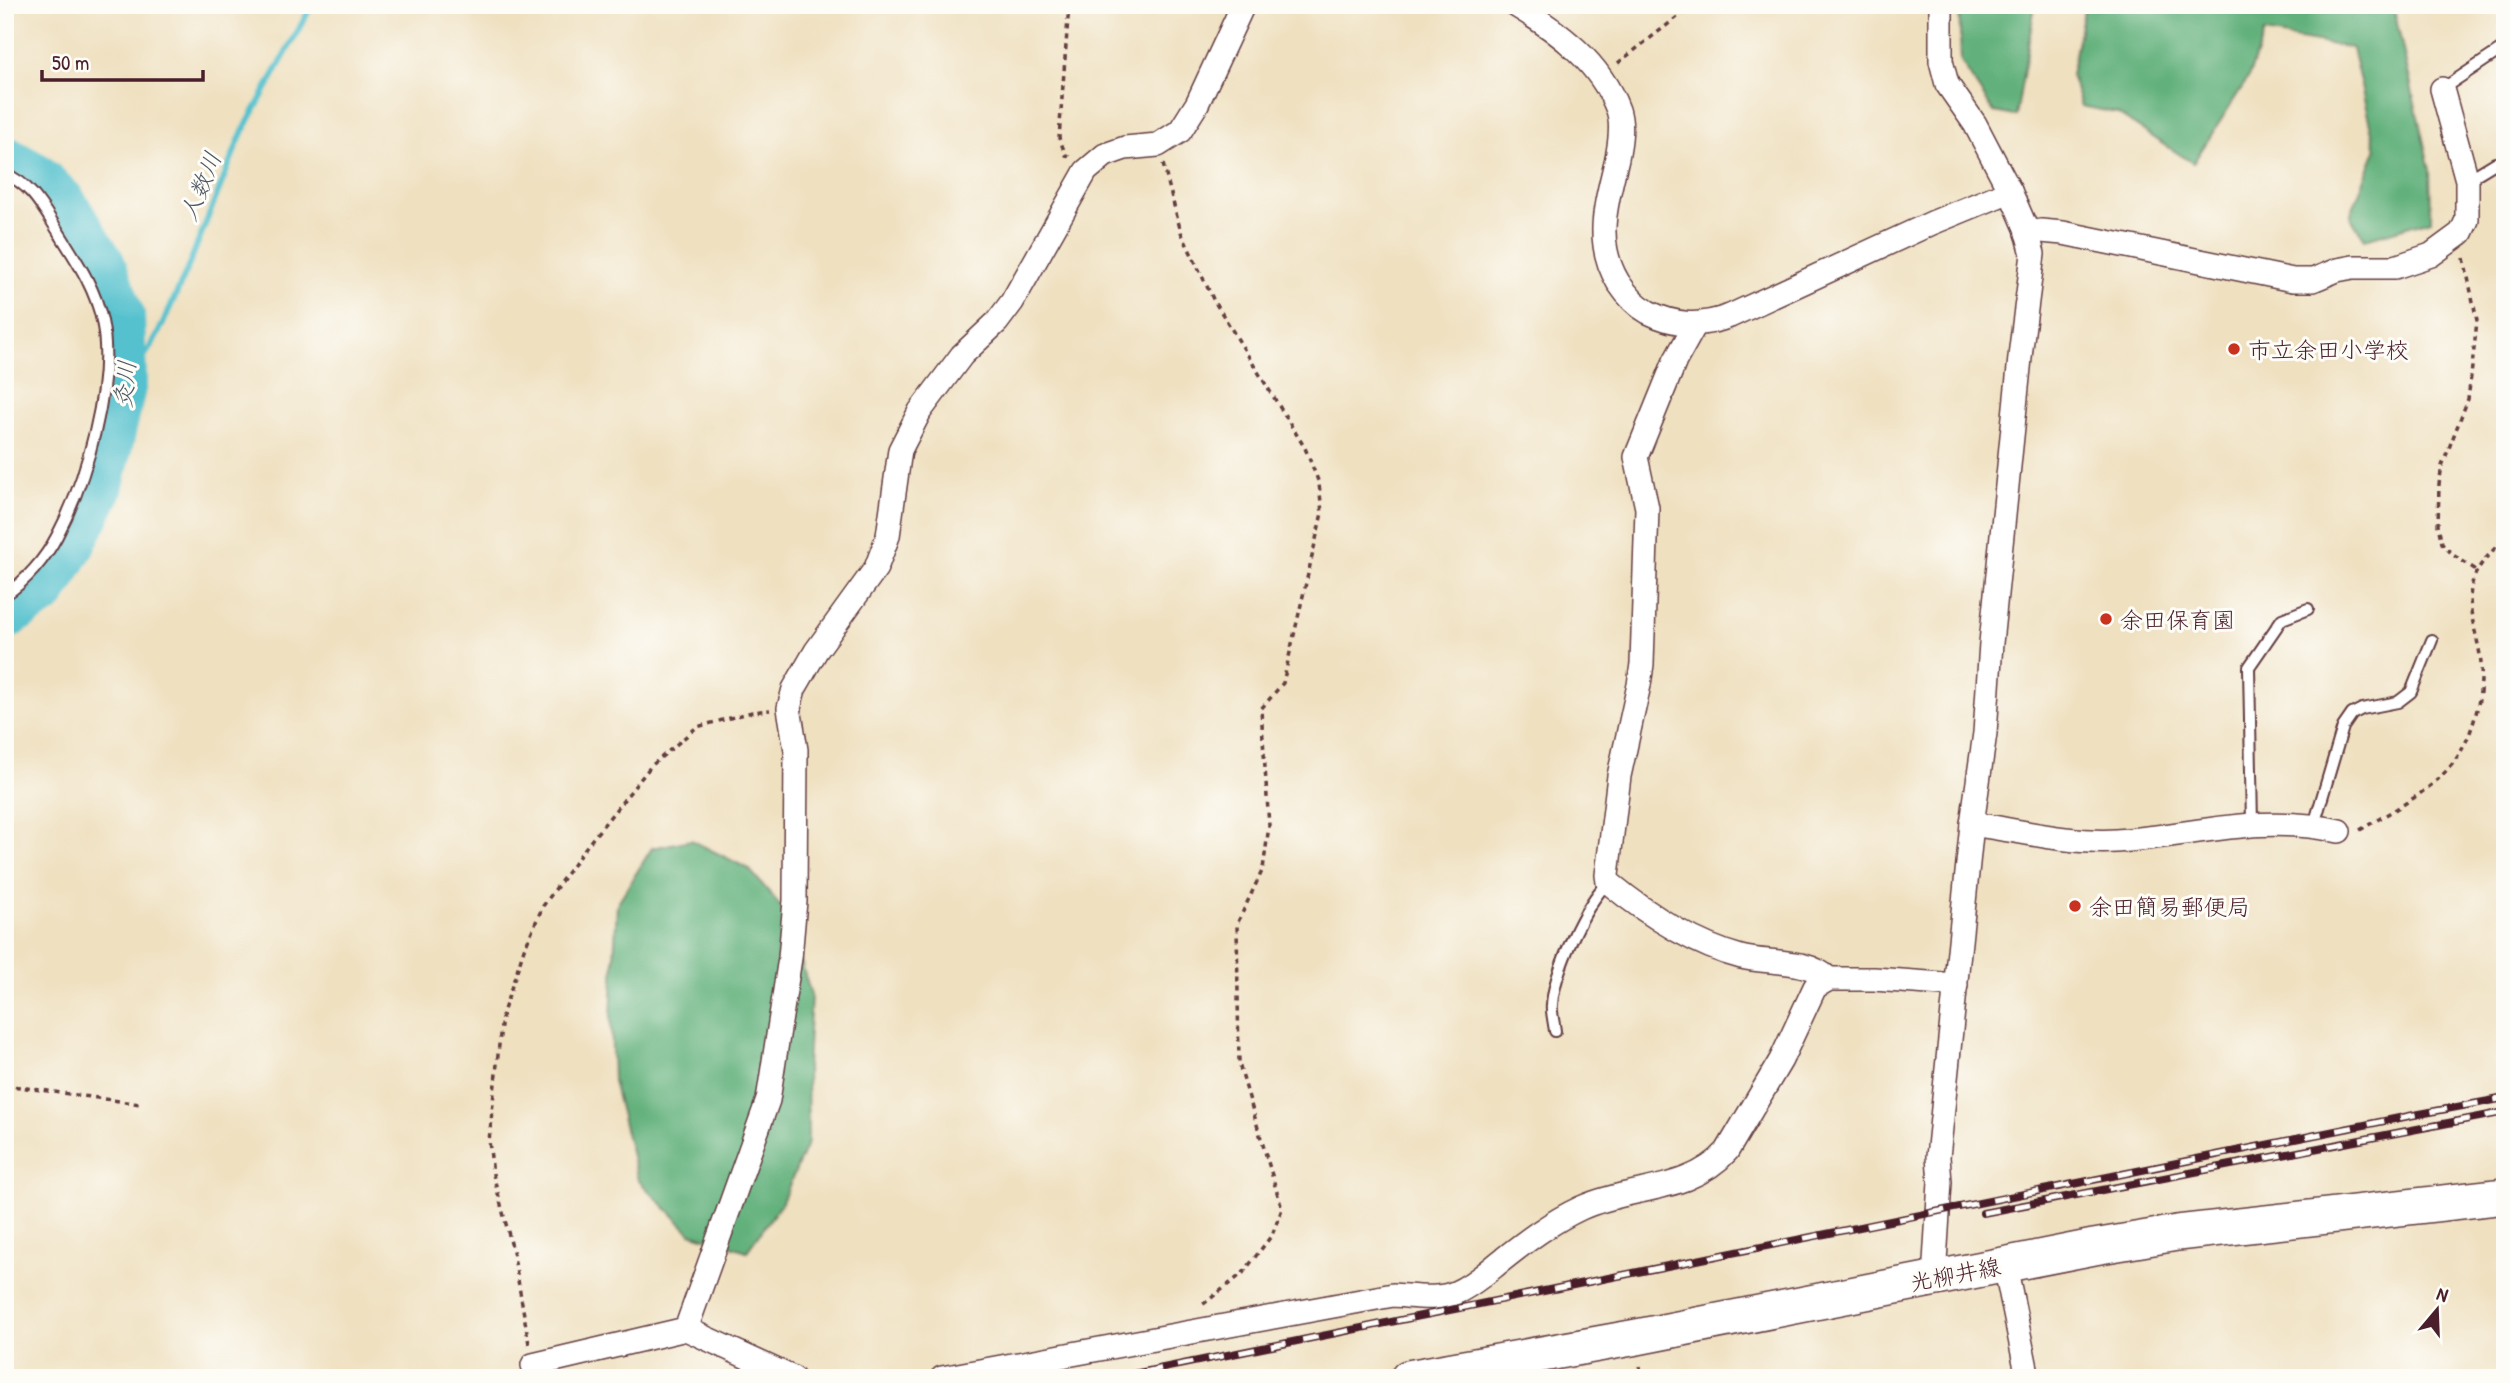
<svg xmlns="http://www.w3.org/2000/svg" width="2510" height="1383" viewBox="0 0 2510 1383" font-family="'Patrick Hand','Klee One',sans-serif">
  <rect width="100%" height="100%" fill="#fdfcf7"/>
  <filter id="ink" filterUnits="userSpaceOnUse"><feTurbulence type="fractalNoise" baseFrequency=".0143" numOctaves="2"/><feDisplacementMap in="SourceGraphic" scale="14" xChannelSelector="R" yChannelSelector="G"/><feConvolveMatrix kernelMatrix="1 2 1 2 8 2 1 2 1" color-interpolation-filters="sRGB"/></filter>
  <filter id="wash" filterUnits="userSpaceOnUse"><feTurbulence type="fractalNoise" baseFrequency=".00686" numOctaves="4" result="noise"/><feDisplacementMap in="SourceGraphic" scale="28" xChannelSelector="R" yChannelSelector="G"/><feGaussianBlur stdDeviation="1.57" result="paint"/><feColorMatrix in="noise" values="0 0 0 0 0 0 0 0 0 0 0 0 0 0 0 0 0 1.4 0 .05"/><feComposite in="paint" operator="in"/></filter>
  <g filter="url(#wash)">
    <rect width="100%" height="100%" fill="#efe0c0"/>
    <g fill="#62b17c" stroke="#566854" stroke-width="2">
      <path d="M1959 5H2035L2016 116 1994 112 1961 62Z"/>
      <path d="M2085 5H2393L2430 170 2431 220 2365 239 2350 216 2376 150 2352 48 2264 33 2248 78 2193 163 2116 113 2081 106 2071 75Z"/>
      <path d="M691 840 749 869 786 912 811 995 807 1066 808 1142 781 1204 747 1251 691 1233 638 1180 613 1081 611 1015 617 904 652 848Z"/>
    </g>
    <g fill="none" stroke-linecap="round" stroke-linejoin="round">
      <path stroke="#54c1ce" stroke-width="6" d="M128 383 157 336 184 277 241 135 312 5"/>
      <path stroke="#54c1ce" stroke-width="38" d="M5 154 38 172 66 199 106 262 126 315 128 383 104 489 76 546 47 595 5 622"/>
    </g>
  </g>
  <g filter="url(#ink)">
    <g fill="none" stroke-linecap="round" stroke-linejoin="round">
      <defs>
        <g id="service">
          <path d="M2442 89 2505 47"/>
          <path d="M5 174C31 184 43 208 58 231 76 260 95 287 102 321 115 382 86 481 57 536 45 559 26 581 5 595"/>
          <path d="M2467 180 2495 163 2505 161"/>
          <path d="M2252 824 2249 667 2282 619 2308 609"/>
          <path d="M2314 825 2343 727 2352 714 2362 709 2398 702 2411 692 2432 640"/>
          <path d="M1555 1031C1554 1022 1551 1013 1552 1004 1555 970 1584 906 1608 882"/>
        </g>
        <g id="minor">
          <path d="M1515 5C1558 31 1600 62 1618 110 1623 125 1620 143 1617 158 1607 202 1593 240 1618 282 1626 294 1635 305 1648 312 1676 326 1701 327 1730 316L1932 223 2010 191"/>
          <path d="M2027 233 2041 231 2063 233 2293 280H2313L2337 270 2353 267H2395L2431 255 2461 233 2467 220V180L2442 89"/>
          <path d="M1695 325 1675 361 1636 457 1647 508 1642 664 1639 685 1619 776 1607 875 1608 882C1647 914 1692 944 1741 957 1769 964 1807 958 1829 979"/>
          <path d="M1972 824C2016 830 2072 844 2116 841 2193 836 2260 813 2339 831"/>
          <path d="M2005 1265 2028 1378"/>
          <path d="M1934 1278 1940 1182 1938 1157 1972 824 1985 733 1991 643 2021 348 2033 254 2026 228 2010 191 1975 124 1947 84 1941 61V5"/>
          <path d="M686 1329 768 1100 790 958 795 901 796 750 789 708 794 689 816 651 876 568 888 536 900 450 920 411 962 355 997 322 1012 302 1086 171 1105 155 1125 148 1158 145 1180 131 1197 104 1243 5"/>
          <path d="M533 1365 686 1329 793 1378"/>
          <path d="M942 1378 1393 1295C1413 1296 1439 1301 1457 1292 1473 1285 1487 1272 1501 1261 1526 1241 1551 1222 1581 1208 1629 1186 1690 1193 1727 1151L1781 1060 1815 987 1829 979H1874L1956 985"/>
        </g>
        <path id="primary" d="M1408 1378 1637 1337 2094 1247 2177 1233 2505 1196"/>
      </defs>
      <use href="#service" stroke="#633c41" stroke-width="14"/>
      <use href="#minor" stroke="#633c41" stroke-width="26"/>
      <use href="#primary" stroke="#633c41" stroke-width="38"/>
      <g stroke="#633c41" stroke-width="3.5" stroke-dasharray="5 5" stroke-linecap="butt">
        <path d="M1618 63 1693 5"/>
        <path d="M1069 157 1066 155 1059 138 1069 5"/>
        <path d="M1163 164 1181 232 1213 299 1305 448 1319 483 1322 513 1283 683 1261 709 1269 826 1263 869 1237 924 1239 1064 1282 1209 1272 1235 1243 1273 1201 1306"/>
        <path d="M2464 258 2477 321 2471 376 2468 399 2442 466 2439 484 2438 526 2442 543 2453 555 2478 571"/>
        <path d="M2360 830C2390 812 2425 795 2448 769 2472 743 2483 699 2481 664 2479 634 2462 605 2475 575 2481 561 2495 549 2505 537"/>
        <path d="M5 1085 140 1104"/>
        <path d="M529 1344 513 1251 493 1174 489 1141 502 1016 524 949 543 906 589 843 651 766 697 727 752 712 770 710"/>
        <path d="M1640 1366 1641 1378"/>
      </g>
      <use href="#service" stroke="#fff" stroke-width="10"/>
      <use href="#minor" stroke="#fff" stroke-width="23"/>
      <use href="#primary" stroke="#fff" stroke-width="35"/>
      <defs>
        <g id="rail">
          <path d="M1983 1213 2505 1112"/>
          <path d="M1114 1378 2409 1116 2505 1098"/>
        </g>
      </defs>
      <use href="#rail" stroke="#4a1f2b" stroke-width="8"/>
      <use href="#rail" stroke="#fdfcf7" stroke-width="5" stroke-dasharray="16" stroke-linecap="butt"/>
    </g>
  </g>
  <g fill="#c8321e" stroke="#fdfcf7" stroke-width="2.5">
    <circle cx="2234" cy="349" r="7"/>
    <circle cx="2106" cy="619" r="7"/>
    <circle cx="2075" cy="906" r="7"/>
  </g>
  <g text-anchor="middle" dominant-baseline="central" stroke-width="6" stroke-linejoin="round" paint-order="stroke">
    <g font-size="23" fill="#4a1f2b" stroke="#fdfcf7" text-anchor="start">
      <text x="2248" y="349">市立余田小学校</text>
      <text x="2120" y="619">余田保育園</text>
      <text x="2089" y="906">余田簡易郵便局</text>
    </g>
    <g font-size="23" fill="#4a1f2b" stroke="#fdfcf7">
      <text transform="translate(1955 1274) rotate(-11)">光柳井線</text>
    </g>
    <g font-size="24" font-style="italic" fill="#4e5864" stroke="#fdfcf7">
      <text transform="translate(200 186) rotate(-68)">人数川</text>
      <text transform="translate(124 384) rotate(-84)">灸川</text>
    </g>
  </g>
  <rect width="2510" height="1383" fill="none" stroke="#fdfcf7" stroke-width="28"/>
  <g transform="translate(2437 1310) rotate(19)" stroke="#fdfcf7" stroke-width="5" paint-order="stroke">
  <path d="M0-5L12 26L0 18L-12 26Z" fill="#4a1f2b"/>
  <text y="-10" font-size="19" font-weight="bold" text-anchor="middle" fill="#4a1f2b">N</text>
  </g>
  <path d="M42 70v10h161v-10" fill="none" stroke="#4a1f2b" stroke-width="3.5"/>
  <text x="52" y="70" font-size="21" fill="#4a1f2b" stroke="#fdfcf7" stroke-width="5" paint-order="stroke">50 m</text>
</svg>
